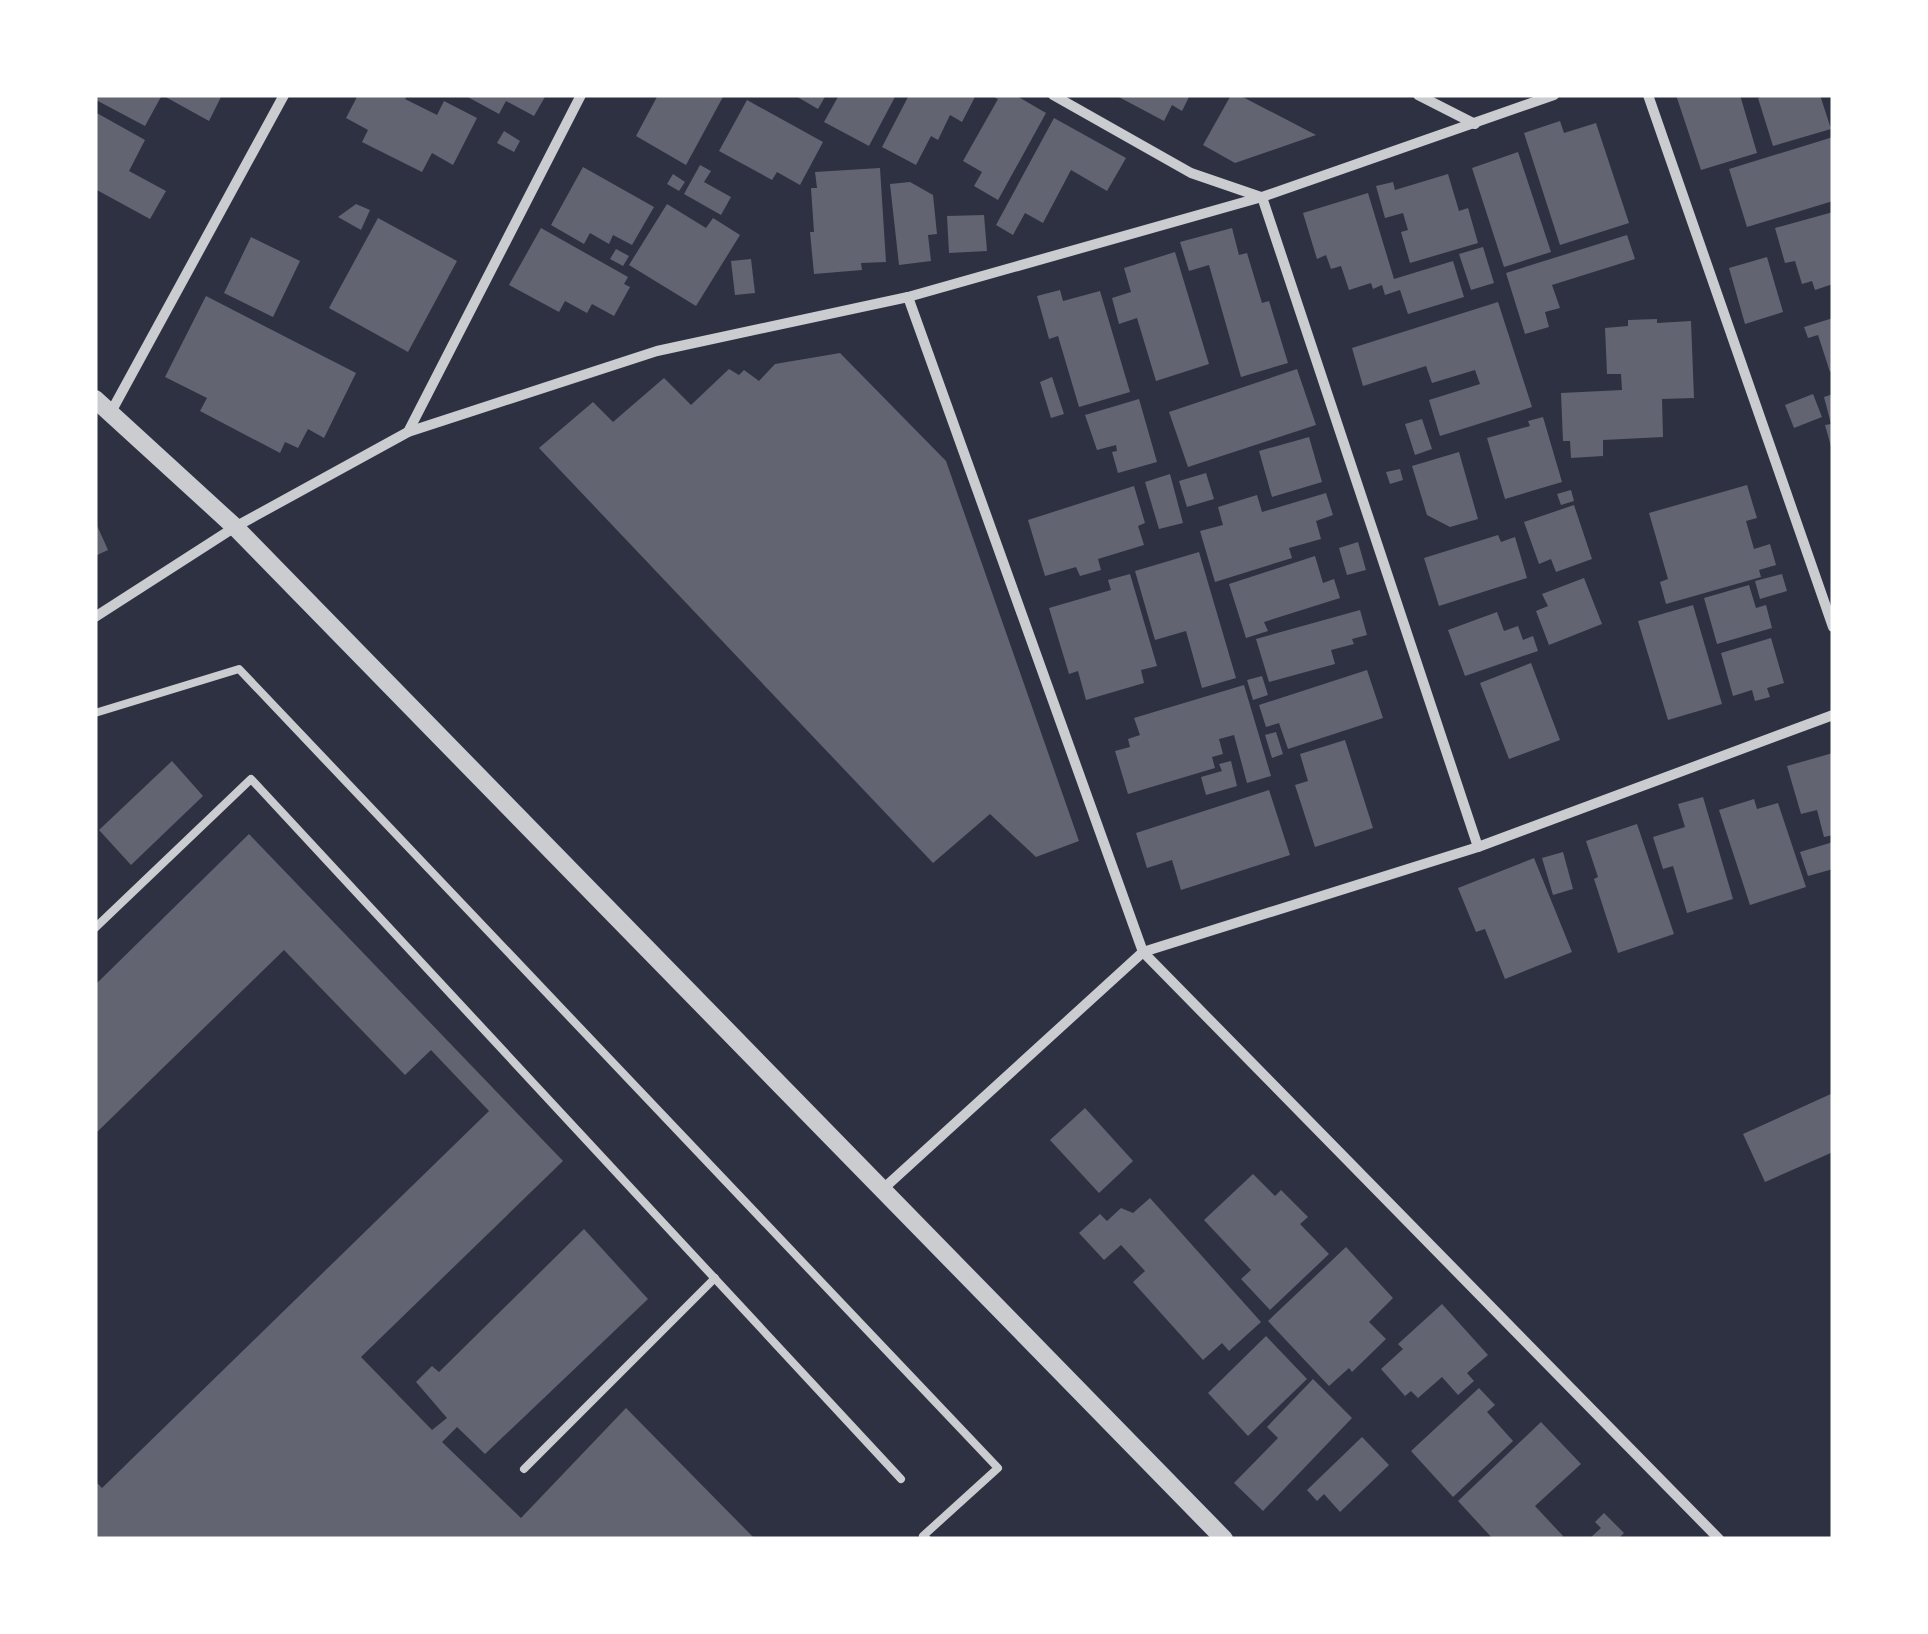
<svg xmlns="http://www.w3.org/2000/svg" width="1928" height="1634" viewBox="0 0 1928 1634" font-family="'Archivo Narrow',sans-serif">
  <rect width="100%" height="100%" fill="#2d3142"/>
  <g fill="#626471">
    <path d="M99 95H222L209 121 162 95 145 126 96 100Z"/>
    <path d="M358 95H408L405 99 437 115 444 101 477 118 453 165 432 153 422 172 362 142 368 130 346 118Z"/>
    <path d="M464 95H546L534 116 506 101 499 114Z"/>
    <path d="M658 95H724L686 165 636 136Z"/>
    <path d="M794 95H826L818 109Z"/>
    <path d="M839 95H896L869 146 824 122Z"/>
    <path d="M909 95H976L962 122 950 115 938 140 931 136 916 165 882 147Z"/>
    <path d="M990 95H1015L1046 113 998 200 974 186 982 172 963 161 998 99Z"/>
    <path d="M1115 95H1190L1182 111 1172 105 1164 121Z"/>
    <path d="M1231 95H1239L1316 135 1235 163 1203 145Z"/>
    <path d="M1676 95H1740L1757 153 1701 170Z"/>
    <path d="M1768 95H1820L1831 129 1773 146 1758 98Z"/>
    <path d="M747 100 823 142 800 185 777 172 772 180 719 151Z"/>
    <path d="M95 112 145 140 129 171 166 191 150 219 95 189Z"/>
    <path d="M1054 118 1126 158 1107 191 1071 170 1043 223 1025 213 1013 235 996 225Z"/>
    <path d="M1560 121 1564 133 1596 123 1629 223 1560 245 1524 133Z"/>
    <path d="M504 131 520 141 514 152 497 143Z"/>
    <path d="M1833 137V201L1747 227 1729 169Z"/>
    <path d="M1518 152 1551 252 1504 267 1472 168Z"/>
    <path d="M700 165 711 171 704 182 731 197 721 215 684 194Z"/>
    <path d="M583 167 654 207 632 245 613 235 609 244 590 233 584 244 551 225Z"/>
    <path d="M880 168 886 262 861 263 862 270 814 274 810 232H814L811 188H817L815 172Z"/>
    <path d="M673 174 685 182 679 191 667 184Z"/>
    <path d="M1448 174 1459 211 1468 208 1478 243 1410 263 1401 232 1408 230 1403 213 1385 218 1376 186 1393 182 1395 190Z"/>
    <path d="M910 182 933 195 937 234 928 235 931 261 899 265 890 184Z"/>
    <path d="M1368 193 1394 279 1453 261 1464 297 1408 314 1400 290 1385 295 1382 285 1373 289 1371 283 1349 290 1341 266 1331 269 1326 255 1317 259 1303 213Z"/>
    <path d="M356 204 370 210 361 230 338 217Z"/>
    <path d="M667 204 706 228 713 218 740 235 696 306 629 265Z"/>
    <path d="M1833 212V284L1815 290 1812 281 1802 284 1795 261 1785 263 1775 228Z"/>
    <path d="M984 215 987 251 949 253 947 216Z"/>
    <path d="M378 218 457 261 408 352 329 308Z"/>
    <path d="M541 228 628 277 624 284 630 287 614 316 592 304 587 313 565 301 559 312 509 285Z"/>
    <path d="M1232 228 1239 255 1247 253 1262 303 1269 301 1288 363 1241 377 1209 265 1189 271 1180 242Z"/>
    <path d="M1627 235 1635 259 1552 285 1560 308 1545 312 1549 327 1525 334 1506 273Z"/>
    <path d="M251 237 300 261 273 317 224 293Z"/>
    <path d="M1483 247 1494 283 1471 290 1459 254Z"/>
    <path d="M616 249 629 256 623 266 610 259Z"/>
    <path d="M1175 252 1209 364 1156 381 1137 318 1119 324 1112 298 1131 292 1124 268Z"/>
    <path d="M1767 257 1783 312 1745 324 1729 268Z"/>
    <path d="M751 259 755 293 735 295 731 261Z"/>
    <path d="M1060 290 1063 301 1100 291 1130 392 1079 407 1058 336 1049 339 1037 296Z"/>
    <path d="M206 296 356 373 324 438 308 429 298 448 285 442 280 453 200 411 207 398 165 377Z"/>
    <path d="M1498 302 1532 407 1440 436 1429 400 1480 384 1475 370 1432 383 1426 366 1363 386 1352 348Z"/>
    <path d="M1833 318V371L1830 372 1818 335 1808 338 1804 327Z"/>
    <path d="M1657 319V323L1691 321 1694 398 1662 399 1663 437 1603 440V456L1571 458 1570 441H1563L1561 393 1622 390 1621 374H1607L1605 328 1628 326V320Z"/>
    <path d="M840 353 946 461 1079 841 1036 857 990 814 933 863 539 448 593 402 613 422 664 378 691 405 729 369 739 375 744 370 759 381 775 364Z"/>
    <path d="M1297 369 1316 425 1188 467 1169 412Z"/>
    <path d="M1052 377 1064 414 1051 418 1040 382Z"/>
    <path d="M1813 394 1822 417 1794 428 1785 405Z"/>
    <path d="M1833 394V449L1832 450 1825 425 1831 424 1824 397Z"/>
    <path d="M1139 399 1157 462 1118 473 1112 452 1117 451 1116 445 1097 450 1085 415Z"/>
    <path d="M1543 417 1562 482 1505 499 1487 438 1530 426 1528 421Z"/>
    <path d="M1422 419 1432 449 1415 455 1405 424Z"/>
    <path d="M1309 437 1322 482 1272 497 1259 451Z"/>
    <path d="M1459 452 1478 519 1450 527 1427 515 1412 466Z"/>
    <path d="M1400 469 1403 480 1390 484 1386 472Z"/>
    <path d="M1206 473 1214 499 1187 507 1179 481Z"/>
    <path d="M1170 474 1183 523 1159 529 1145 482Z"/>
    <path d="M1747 485 1757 518 1746 521 1754 549 1770 544 1776 565 1759 570 1761 577 1666 604 1660 582 1668 579 1649 513Z"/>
    <path d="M1134 486 1145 523 1138 526 1144 545 1098 559 1101 570 1080 576 1076 567 1045 576 1028 520Z"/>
    <path d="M1571 490 1574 501 1561 505 1557 494Z"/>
    <path d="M1326 493 1333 515 1316 521 1321 539 1289 548 1292 558 1215 582 1200 531 1223 525 1218 507 1257 495 1262 512Z"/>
    <path d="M1574 505 1592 559 1556 572 1551 559 1539 564 1524 522Z"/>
    <path d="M95 521 108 550 95 556Z"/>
    <path d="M1498 535 1501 542 1515 537 1527 578 1439 606 1424 558Z"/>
    <path d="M1358 542 1366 570 1347 575 1339 548Z"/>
    <path d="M1199 552 1236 678 1202 688 1186 631 1155 640 1135 571Z"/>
    <path d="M1315 556 1323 583 1334 579 1340 598 1264 622 1268 631 1246 638 1229 584Z"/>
    <path d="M1130 574 1157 666 1141 670 1144 683 1086 700 1078 671 1069 674 1049 608 1111 590 1108 580Z"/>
    <path d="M1782 574 1787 591 1760 599 1755 581Z"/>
    <path d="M1584 578 1602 624 1549 645 1536 611 1548 606 1542 594Z"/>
    <path d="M1749 585 1756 608 1766 605 1772 628 1717 644 1704 598Z"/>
    <path d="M1693 605 1722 704 1668 720 1638 621Z"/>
    <path d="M1360 610 1367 635 1352 639 1354 644 1331 650 1335 664 1269 682 1256 639Z"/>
    <path d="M1497 612 1504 631 1518 626 1523 640 1533 636 1538 651 1465 676 1448 630Z"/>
    <path d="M1771 638 1784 683 1767 688 1770 697 1755 701 1752 690 1733 696 1721 653Z"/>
    <path d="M1531 663 1560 740 1509 759 1480 683Z"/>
    <path d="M1367 670 1383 718 1288 749 1279 723 1266 727 1259 705Z"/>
    <path d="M1262 676 1268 695 1253 700 1247 680Z"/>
    <path d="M1244 685 1271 776 1247 783 1234 735 1219 739 1223 754 1212 757 1215 768 1128 794 1115 751 1130 747 1128 739 1140 735 1134 718Z"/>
    <path d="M1276 732 1283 754 1272 758 1265 735Z"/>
    <path d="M1345 740 1373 828 1315 847 1295 785 1308 781 1300 754Z"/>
    <path d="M1833 753V835L1824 837 1817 810 1801 814 1787 766Z"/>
    <path d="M172 761 203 796 131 865 99 830Z"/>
    <path d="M1231 761 1237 786 1206 795 1201 777 1222 771 1219 764Z"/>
    <path d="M1269 790 1290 855 1181 890 1172 860 1147 868 1136 833Z"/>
    <path d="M1703 797 1733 899 1687 913 1673 866 1663 869 1653 837 1685 827 1678 804Z"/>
    <path d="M1754 799 1757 809 1778 803 1806 887 1750 905 1719 810Z"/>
    <path d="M1637 824 1674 934 1618 953 1594 879 1598 877 1586 841Z"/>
    <path d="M249 834 563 1161 361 1357 432 1430 447 1418 416 1382 432 1366 439 1372 584 1229 648 1299 485 1454 457 1427 442 1442 521 1518 626 1408 755 1539H95V1481L102 1488 489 1111 431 1050 405 1075 284 950 95 1134V985Z"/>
    <path d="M1833 842V869L1808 876 1800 852Z"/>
    <path d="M1563 852 1573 889 1553 895 1542 858Z"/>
    <path d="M1534 858 1572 952 1505 979 1485 929 1476 932 1458 888Z"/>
    <path d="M1833 1093V1152L1765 1182 1743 1134Z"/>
    <path d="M1085 1108 1133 1161 1099 1193 1050 1140Z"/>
    <path d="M1253 1174 1275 1196 1281 1190 1308 1217 1300 1224 1329 1254 1270 1310 1241 1279 1251 1270 1204 1220Z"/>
    <path d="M1150 1198 1261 1322 1229 1351 1222 1343 1203 1360 1133 1282 1145 1271 1121 1245 1104 1260 1079 1233 1100 1214 1107 1221 1121 1208 1133 1213Z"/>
    <path d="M1346 1247 1393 1298 1369 1322 1386 1339 1352 1372 1349 1368 1329 1386 1268 1321Z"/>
    <path d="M1442 1304 1488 1355 1467 1373 1474 1381 1458 1395 1442 1377 1418 1398 1411 1391 1405 1396 1381 1369 1403 1349 1398 1344Z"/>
    <path d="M1266 1336 1307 1379 1248 1436 1208 1393Z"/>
    <path d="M1313 1379 1352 1418 1263 1511 1234 1483 1278 1438 1267 1427Z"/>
    <path d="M1479 1388 1495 1405 1487 1412 1513 1441 1453 1497 1411 1451Z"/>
    <path d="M1541 1422 1581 1464 1535 1506 1563 1536 1560 1539H1493L1458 1501Z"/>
    <path d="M1362 1437 1389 1465 1340 1512 1324 1494 1317 1501 1307 1490Z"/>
    <path d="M1604 1513 1624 1533 1618 1539H1589L1601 1528 1595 1522Z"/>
  </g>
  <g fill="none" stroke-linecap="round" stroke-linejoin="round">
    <g stroke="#caccd0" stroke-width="8">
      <path d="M95 713 239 669 998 1468 923 1536 927 1539"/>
      <path d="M95 928 251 779 901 1479"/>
      <path d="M524 1469 715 1278"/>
    </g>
    <g stroke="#caccd0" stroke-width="10">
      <path d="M1053 95 1191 173 1261 197"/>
      <path d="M1418 95 1475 124"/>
      <path d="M1648 95 1833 627"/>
      <path d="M1262 197 1478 847"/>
      <path d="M908 297 1143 952 1719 1539"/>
      <path d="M111 412 284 95"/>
      <path d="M408 432 581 95"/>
      <path d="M95 617 235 527 408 432 657 351 908 297 1262 197 1554 95"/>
      <path d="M883 1189 1143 952 1478 847 1833 715"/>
    </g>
    <path stroke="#caccd0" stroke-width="18" d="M95 399 235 527 1224 1539"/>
  </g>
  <rect width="1928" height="1634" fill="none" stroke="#ffffff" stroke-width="195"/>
</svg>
